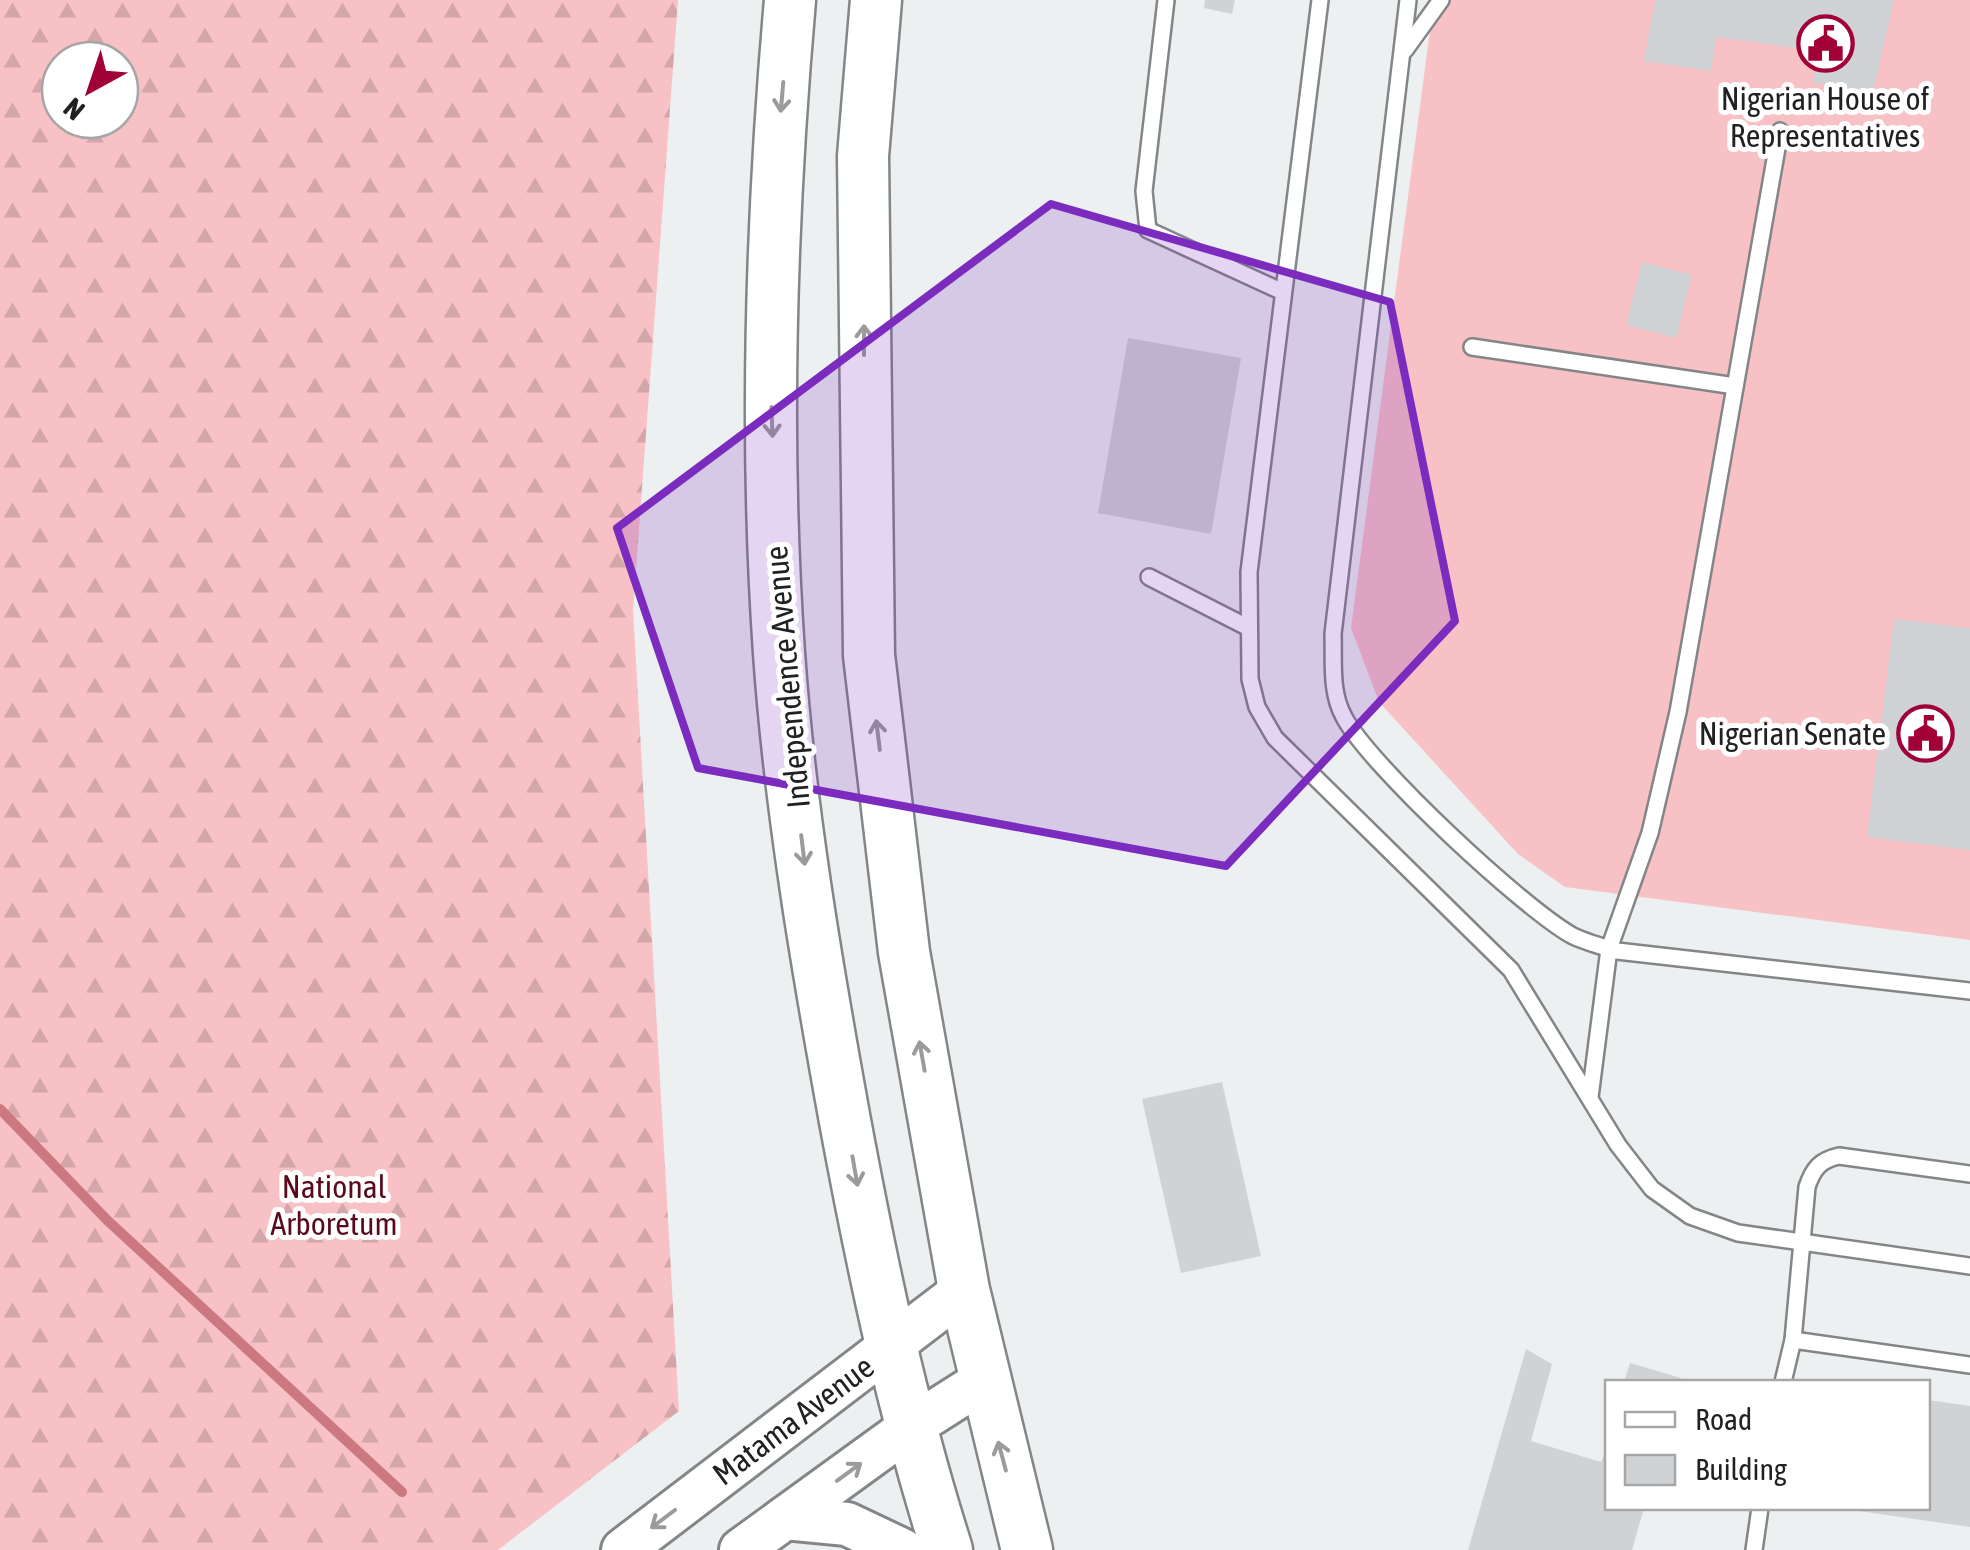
<svg xmlns="http://www.w3.org/2000/svg" width="1970" height="1550" viewBox="0 0 1970 1550" font-family="'Asap Condensed',sans-serif">
  <defs>
    <pattern id="forest-firs" width="22" height="20" patternUnits="userSpaceOnUse" patternTransform="scale(2.5)"><rect width="22" height="20" fill="#f7c1c5"/><path d="M5 1l3.5 6h-7zM16 11l3.5 6h-7z" fill="#d3a6a9"/></pattern>
  </defs>
  <rect width="100%" height="100%" fill="#ecf0f1"/>
  <path fill="#f7c1c5" d="M1434 0H1970V940L1565 887 1518 854 1379 702 1351 628Z"/>
  <path fill="url(#forest-firs)" fill-rule="evenodd" d="M0 0H678L633 610 679 1411 498 1550H0ZM60 60H120V120H60Z"/>
  <g fill="none" stroke-linecap="round" stroke-linejoin="round">
    <path stroke="#cc7880" stroke-width="10" d="M0 1109 107 1220 402 1492"/>
  </g>
  <g fill="#d0d3d5">
    <path d="M1205 0H1235L1232 14 1204 8Z"/>
    <path d="M1655 0H1894L1873 91 1813 83 1817 51 1716 37 1711 71 1644 61Z"/>
    <path d="M1642 262 1692 275 1676 338 1626 325Z"/>
    <path d="M1128 338 1241 358 1211 534 1098 513Z"/>
    <path d="M1894 619 1970 628V850L1867 837Z"/>
    <path d="M1222 1082 1261 1256 1181 1273 1142 1099Z"/>
    <path d="M1526 1349 1552 1364 1531 1441 1601 1462 1608 1445V1508H1644L1632 1550H1468Z"/>
    <path d="M1630 1363 1681 1378 1680 1382H1624Z"/>
    <path d="M1928 1400 1970 1406V1527L1859 1511 1928 1508Z"/>
  </g>
  <g fill="none" stroke-linecap="round" stroke-linejoin="round">
    <defs>
      <g id="service">
        <path d="M1166 0 1144 191 1148 230 1283 292"/>
        <path d="M1320 0 1249 572 1250 679 1257 707 1275 738 1511 970 1618 1145 1652 1189 1690 1216 1738 1233 1970 1266"/>
        <path d="M1408 0 1333 634C1334 662 1330 692 1344 717 1369 765 1525 910 1573 936 1586 942 1603 947 1617 951L1970 991"/>
        <path d="M1405 50 1441 0"/>
        <path d="M1472 347 1735 386"/>
        <path d="M1149 577 1249 628"/>
        <path d="M1590 1097 1609 949 1650 833 1678 712 1780 131"/>
        <path d="M1793 1340 1970 1365"/>
        <path d="M1783 1382 1793 1340 1807 1187C1813 1169 1820 1160 1839 1156L1970 1174"/>
        <path d="M1754 1550 1760 1508"/>
      </g>
      <g id="secondary">
        <path d="M785 1518 847 1524 902 1550"/>
        <path d="M623 1550 964 1290"/>
        <path d="M741 1550 909 1428 983 1381"/>
      </g>
      <g id="primary">
        <path d="M790 0C771 216 764 436 779 653 790 810 817 967 845 1121 872 1266 902 1409 947 1550"/>
        <path d="M876 0 863 156 869 655 904 952 964 1290 1027 1550"/>
      </g>
    </defs>
    <use href="#service" stroke="#838687" stroke-width="20"/>
    <use href="#secondary" stroke="#838687" stroke-width="48"/>
    <use href="#primary" stroke="#838687" stroke-width="55"/>
    <use href="#service" stroke="#fff" stroke-width="15"/>
    <use href="#secondary" stroke="#fff" stroke-width="42"/>
    <use href="#primary" stroke="#fff" stroke-width="50"/>
  </g>
  <defs><path id="oneway-shaft" d="M-6 0H5M1.5-3L5.5 0L1.5 3" fill="none" stroke-width="1.6" stroke-linecap="round" stroke-linejoin="round" transform="scale(2.5)"/></defs>
  <g stroke="#9b9b9c">
    <use href="#oneway-shaft" transform="translate(782 97) rotate(95)"/>
    <use href="#oneway-shaft" transform="translate(864 340) rotate(-90)"/>
    <use href="#oneway-shaft" transform="translate(772 422) rotate(88)"/>
    <use href="#oneway-shaft" transform="translate(878 735) rotate(-97)"/>
    <use href="#oneway-shaft" transform="translate(803 850) rotate(83)"/>
    <use href="#oneway-shaft" transform="translate(922 1056) rotate(-100)"/>
    <use href="#oneway-shaft" transform="translate(855 1171) rotate(80)"/>
    <use href="#oneway-shaft" transform="translate(1002 1456) rotate(-105)"/>
    <use href="#oneway-shaft" transform="translate(849 1472) rotate(-36)"/>
    <use href="#oneway-shaft" transform="translate(663 1519) rotate(143)"/>
  </g>
  <path fill="#7b2cbf" fill-opacity="0.2" stroke="#7b2cbf" stroke-width="8" stroke-linejoin="round" d="M1051 204 1390 302 1455 621 1226 866 698 768 617 528Z"/>
  <defs>
    <symbol id="civic-ring" viewBox="-11 -11 22 22"><circle r="9.5" fill="#fff" stroke="#a10136" stroke-width="1.5"/><path d="M-.6-6.5H3V-4.5H.6V-3L4-1V1h2V6H-6V1h2V-1L-.6-3ZM-1.2 2.5V6h2.4V2.5Z" fill="#a10136"/></symbol>
  </defs>
  <g fill-rule="evenodd">
    <use href="#civic-ring" x="1794" y="12" width="63" height="63"/>
    <use href="#civic-ring" x="1894" y="702" width="63" height="63"/>
  </g>
  <g text-anchor="middle" dominant-baseline="central" stroke-width="10" stroke-linejoin="round" paint-order="stroke">
    <g font-size="32" fill="#202122" stroke="#fff">
      <text x="1825" y="98">Nigerian House of<tspan x="1825" dy="37">Representatives</tspan></text>
      <text x="1886" y="733" text-anchor="end">Nigerian Senate</text>
    </g>
    <g font-size="32" fill="#202122" stroke="#fff">
      <text transform="translate(787 677) rotate(-95)">Independence Avenue</text>
      <text transform="translate(793 1420) rotate(-37)">Matama Avenue</text>
    </g>
    <g font-size="32" fill="#590b1d" stroke="#fff">
      <text x="334" y="1186">National<tspan x="334" dy="37">Arboretum</tspan></text>
    </g>
  </g>
  <rect x="1605" y="1380" width="325" height="130" fill="#ffffff" stroke="#a6a6a7" stroke-width="2.5"/>
  <rect x="1625" y="1412" width="50" height="15" fill="#ffffff" stroke="#a6a6a7" stroke-width="2.5"/>
  <text x="1695" y="1430" font-size="30" fill="#202122">Road</text>
  <rect x="1625" y="1455" width="50" height="30" fill="#d0d3d5" stroke="#a6a6a7" stroke-width="2.5"/>
  <text x="1695" y="1480" font-size="30" fill="#202122">Building</text>
  <g transform="translate(90 90) rotate(220)"><circle r="48" fill="#ffffff" stroke="#a6a6a7" stroke-width="2.5"/>
  <path d="M0-8L18 38L0 25L-18 38Z" fill="#a10136"/>
  <text y="-15" font-size="28" font-weight="bold" text-anchor="middle" fill="#202122">N</text>
  </g>
</svg>
